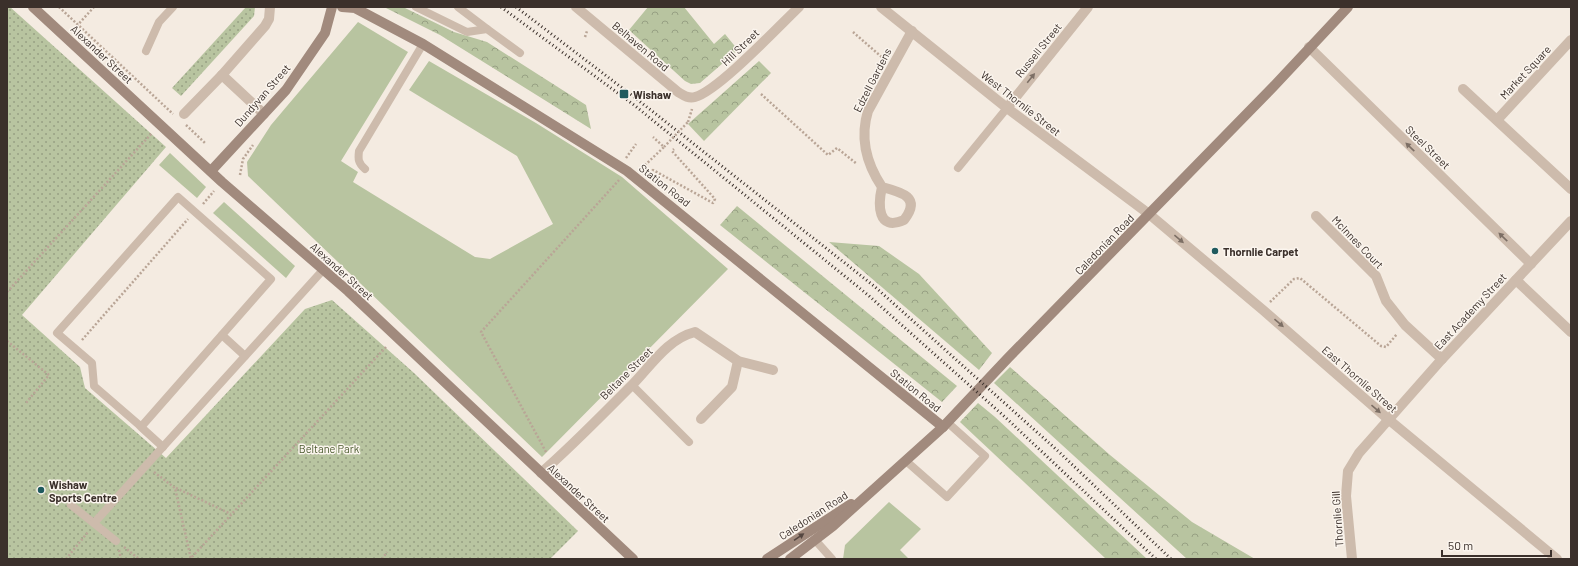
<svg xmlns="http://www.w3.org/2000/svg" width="1578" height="566" viewBox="0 0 1578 566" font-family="Barlow,sans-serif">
  <defs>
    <pattern id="forest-crowns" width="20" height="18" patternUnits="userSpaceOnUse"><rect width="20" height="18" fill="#b8c4a0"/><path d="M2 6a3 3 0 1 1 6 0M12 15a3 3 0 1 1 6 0" fill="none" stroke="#97a083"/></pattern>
    <pattern id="park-dots" width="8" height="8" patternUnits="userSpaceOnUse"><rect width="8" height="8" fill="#b8c4a0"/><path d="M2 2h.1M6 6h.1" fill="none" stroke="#97a083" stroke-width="1.8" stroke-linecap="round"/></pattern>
  </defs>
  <rect width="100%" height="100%" fill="#f4ebe1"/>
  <g fill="#b8c4a0">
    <path d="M358 22 408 52 341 161 358 172 353 182 475 257 490 259 553 224 517 156 409 90 429 61 536 123 622 177 728 269 542 457 248 176 247 162 271 125Z"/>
    <path d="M170 153 206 187 197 198 159 165Z"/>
    <path d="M224 202 295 266 286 278 213 213Z"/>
    <path d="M889 502 921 529 900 550 909 559H843L845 545Z"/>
  </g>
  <g fill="url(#forest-crowns)">
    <path d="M384 7H403L454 32 487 42 586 105 591 129 440 35Z"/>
    <path d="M648 7H684L714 44 725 34 738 50 700 83 691 84 685 81 629 30Z"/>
    <path d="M759 61 771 73 704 141 688 124Z"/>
    <path d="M737 206 957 386 942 402 720 225Z"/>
    <path d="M829 242 879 246 919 274 992 353 979 370Z"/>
    <path d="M1010 367 1110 455 1192 522 1255 559H1187L994 383Z"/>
    <path d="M978 403 995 417 1147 559H1106L960 422Z"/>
  </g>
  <g fill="url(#park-dots)">
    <path d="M7 7H10L166 147 22 315 80 367 85 388 166 458 305 309 332 300 414 373 578 531 550 559H7Z"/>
    <path d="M246 7H255L254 16 181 96 172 88Z"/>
  </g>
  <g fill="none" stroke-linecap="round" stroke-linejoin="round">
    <g stroke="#b9a596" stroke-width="2.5" stroke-dasharray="2 2" stroke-linecap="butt">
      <path d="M59 7 173 114"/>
      <path d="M74 29 94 7"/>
      <path d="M853 32 884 59"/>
      <path d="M585 37 587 31"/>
      <path d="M761 94 828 155 837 148 857 164"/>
      <path d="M688 122 692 109"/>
      <path d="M186 125 206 144"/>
      <path d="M626 158 636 144"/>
      <path d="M642 168 664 147 653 137"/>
      <path d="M650 174 653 170 713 203 715 199 672 151 674 149"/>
      <path d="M240 175 243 159 253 145"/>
      <path d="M203 204 214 191"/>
      <path d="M7 292 152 133"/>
      <path d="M1270 302 1294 279 1300 278 1381 346 1386 347 1397 334"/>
      <path d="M82 340 188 219"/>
      <path d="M7 341 49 375 26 403"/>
      <path d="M546 452 481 332 619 180"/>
      <path d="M154 472 175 488 191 559"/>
      <path d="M176 488 231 514"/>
      <path d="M124 547 139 559"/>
      <path d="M119 550 121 559"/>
      <path d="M192 557 386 347"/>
      <path d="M66 559 88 532"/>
      <path d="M382 559 387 552"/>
    </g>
    <g stroke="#cdbbac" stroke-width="8">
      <path d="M416 7 467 32 487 29 520 53"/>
      <path d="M458 7 487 29"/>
      <path d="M146 51 159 22 173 7"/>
      <path d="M958 168 1007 108"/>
      <path d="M365 169C358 163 358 159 359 151L423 44"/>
      <path d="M222 335 245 356"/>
      <path d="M632 385 689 442"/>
      <path d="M141 427 271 279 178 197 57 333 92 363 94 386 138 424 141 427 163 447"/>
      <path d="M906 461 947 497 985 456 947 422"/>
      <path d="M71 505 116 541"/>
      <path d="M94 523 323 270"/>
      <path d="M816 541 832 559"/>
    </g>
    <g stroke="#cdbbac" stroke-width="10">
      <path d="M576 7 678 92C683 95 688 99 695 97 718 91 778 27 799 7"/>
      <path d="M881 7 1007 108 1149 214 1263 310 1388 419 1557 559"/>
      <path d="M1309 47 1531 264"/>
      <path d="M222 75 264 114"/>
      <path d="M1463 89 1571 189"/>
      <path d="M1007 108 1088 7"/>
      <path d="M184 114 222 75 265 26 269 19 270 7"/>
      <path d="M1497 120 1571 40"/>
      <path d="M882 187C878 204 877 232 904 220 922 197 901 192 882 187 866 163 860 137 868 111L912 31"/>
      <path d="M1316 216 1376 276 1386 301 1405 325 1442 359"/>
      <path d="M1516 280 1571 332"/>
      <path d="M701 419 732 387 738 361"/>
      <path d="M541 473C572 446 601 416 631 386 650 367 667 339 695 332L738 361 773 370"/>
      <path d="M1352 559 1346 496 1348 471 1359 453 1442 359 1571 221"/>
    </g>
    <g stroke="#a18a7d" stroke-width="10">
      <path d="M33 7 222 182 348 291 633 559"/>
      <path d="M342 7 355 8 423 44 627 171 943 427"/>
      <path d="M211 171 286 90 325 33 332 7"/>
      <path d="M767 559 851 504"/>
      <path d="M790 559 833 526 943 427 1008 358 1273 87 1348 7"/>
    </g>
    <g stroke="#3b302b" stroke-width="3" stroke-dasharray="1 3" stroke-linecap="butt">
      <path d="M501 7 634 105 868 295 1005 417 1156 559"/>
      <path d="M516 7 638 100 874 286 1058 451 1171 559"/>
    </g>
    <path stroke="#b9a596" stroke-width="2.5" stroke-dasharray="2 2" stroke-linecap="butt" d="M664 147 688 122"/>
  </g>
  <defs><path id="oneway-solid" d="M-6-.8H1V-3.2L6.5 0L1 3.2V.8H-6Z"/></defs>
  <g fill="#7d6f65">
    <use href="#oneway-solid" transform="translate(1031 78) rotate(-51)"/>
    <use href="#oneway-solid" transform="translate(1410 147) rotate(-136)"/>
    <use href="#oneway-solid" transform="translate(1503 237) rotate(-136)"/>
    <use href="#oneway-solid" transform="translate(1179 239) rotate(40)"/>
    <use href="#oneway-solid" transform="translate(1279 323) rotate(41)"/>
    <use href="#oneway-solid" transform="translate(1376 409) rotate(41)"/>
  </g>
  <use fill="#544640" href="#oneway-solid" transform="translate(799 537) rotate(-34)"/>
  <g fill="#1f5a5e" stroke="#fbf5ee" stroke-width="1.5">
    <rect x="619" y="89" width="10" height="10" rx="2"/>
    <circle cx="1215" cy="251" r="4"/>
    <circle cx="41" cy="490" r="4"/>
  </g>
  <g text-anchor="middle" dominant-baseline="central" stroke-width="3" stroke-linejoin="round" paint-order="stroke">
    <g font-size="11" fill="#3b302b" stroke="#fbf5ee">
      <text transform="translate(641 46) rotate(40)">Belhaven Road</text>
      <text transform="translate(740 47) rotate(-44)">Hill Street</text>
      <text transform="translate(1038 50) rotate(-51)">Russell Street</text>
      <text transform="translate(102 54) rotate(43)">Alexander Street</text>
      <text transform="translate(1525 72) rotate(-47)">Market Square</text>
      <text transform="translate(872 80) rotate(-63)">Edzell Gardens</text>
      <text transform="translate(262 95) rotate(-49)">Dundyvan Street</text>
      <text transform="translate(1021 103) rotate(38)">West Thornlie Street</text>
      <text transform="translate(1428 147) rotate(44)">Steel Street</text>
      <text transform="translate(665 185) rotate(38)">Station Road</text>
      <text transform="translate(1358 242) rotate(46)">McInnes Court</text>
      <text transform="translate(1104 244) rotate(-46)">Caledonian Road</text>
      <text transform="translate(342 271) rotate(42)">Alexander Street</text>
      <text transform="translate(1470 311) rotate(-47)">East Academy Street</text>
      <text transform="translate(626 373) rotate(-45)">Beltane Street</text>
      <text transform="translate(1360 379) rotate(41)">East Thornlie Street</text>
      <text transform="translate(916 390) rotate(39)">Station Road</text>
      <text transform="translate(579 493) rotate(43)">Alexander Street</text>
      <text transform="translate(813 515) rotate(-33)">Caledonian Road</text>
      <text transform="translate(1337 519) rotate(-94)">Thornlie Gill</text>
    </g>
    <g font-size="11" font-weight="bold" fill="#3b302b" stroke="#fbf5ee" text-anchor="start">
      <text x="633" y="94">Wishaw</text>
      <text x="1223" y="251">Thornlie Carpet</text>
      <text x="49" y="484">Wishaw<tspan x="49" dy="13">Sports Centre</tspan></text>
    </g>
    <g font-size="11" fill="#4a5a2e" stroke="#fbf5ee">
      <text x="329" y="448">Beltane Park</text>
    </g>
  </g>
  <rect width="1578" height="566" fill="none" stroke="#3b302b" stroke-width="16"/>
  <path d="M1442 550v6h109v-6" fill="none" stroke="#3b302b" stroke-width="2"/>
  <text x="1448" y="550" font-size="12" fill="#3b302b" stroke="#fbf5ee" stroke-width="3" paint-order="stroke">50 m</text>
</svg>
